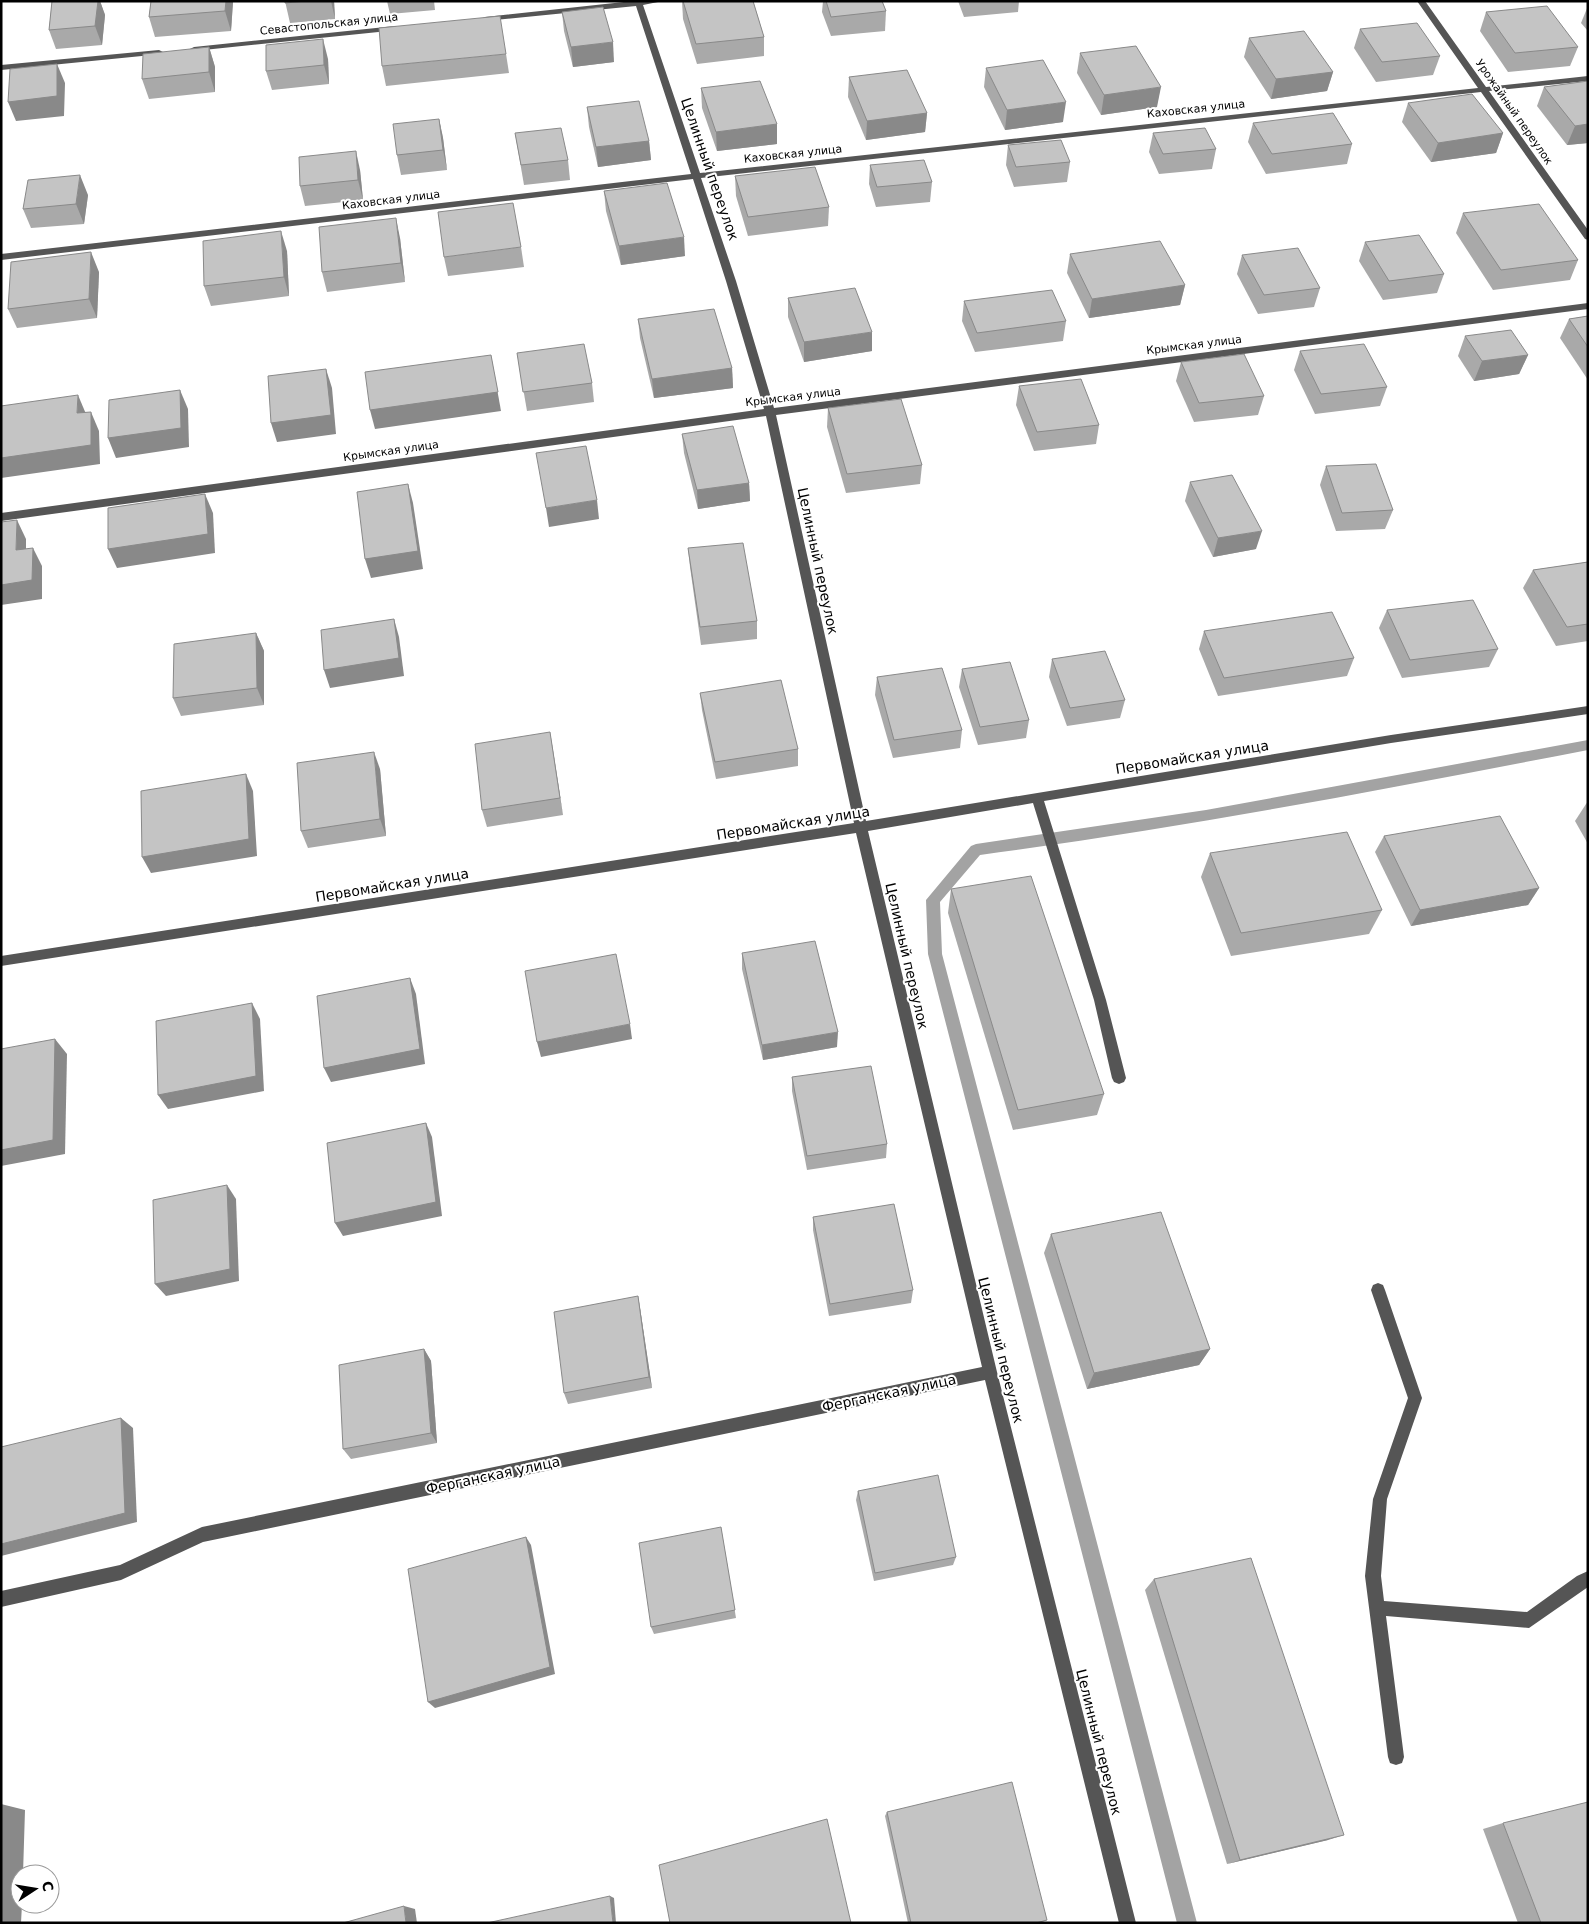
<svg xmlns="http://www.w3.org/2000/svg" width="1589" height="1924" viewBox="0 0 1589 1924" font-family="'DejaVu Sans',sans-serif">
  <rect width="100%" height="100%" fill="#fff"/>
  <g fill="none" stroke-linecap="round" stroke-linejoin="round">
    <path fill="#a3a3a3" fill-rule="evenodd" d="M1588 740V750C1386 789 1184 828 980 855L940 902 942 954 1197 1923H1177L928 954 926 900 971 846 976 844 1206 810Z"/>
    <g fill="#555" fill-rule="evenodd">
      <path d="M633 1H663L643 5 700 173 1478 88 1417 1H1425L1486 87 1588 76V81L1489 91 1588 230V240L1585 239 1481 92 701 178 736 281 774 408 1588 303V309L776 415 866 821 1391 735 1588 706V714L1391 743 1044 801 1106 1000 1126 1078 1124 1082 1119 1084 1114 1082 1112 1078 1094 1000 1033 803 868 831 997 1372 1136 1923H1119L985 1380 203 1542 121 1580 1 1607V1591L120 1565 202 1527 982 1367 856 833 1 966V956L854 823 766 416 1 521V513L764 409 726 281 693 179 1 260V254L691 174 636 6 485 21 481 19 485 17Z"/>
      <path d="M395 26 399 28 398 30 194 51 190 49 194 47Z"/>
      <path d="M159 50 163 52 162 54 1 70V65Z"/>
      <path d="M1378 1283 1383 1285 1385 1290 1422 1398 1387 1499 1381 1576 1384 1601 1527 1612 1577 1576 1588 1571V1587L1529 1628 1386 1616 1404 1757 1402 1763 1396 1765 1390 1763 1388 1757 1365 1576 1373 1499 1408 1398 1371 1290 1373 1285Z"/>
    </g>
  </g>
  <g fill="#a9a9a9">
    <path d="M52 1H100L105 15 102 45 56 49 49 30Z"/>
    <path d="M151 1H233L231 31 155 37 149 17Z"/>
    <path d="M285 1H334L335 19 290 23Z"/>
    <path d="M387 1H434L435 10 390 14Z"/>
    <path d="M682 1H753L764 37V56L697 64 683 19Z"/>
    <path d="M823 1H882L886 11 885 31 831 36 822 12Z"/>
    <path d="M958 1H1019L1018 12 964 17Z"/>
    <path d="M1588 6V31L1581 23Z"/>
    <path d="M562 12 614 62 573 67 564 31Z"/>
    <path d="M1486 12 1578 47 1570 66 1508 72 1480 31Z"/>
    <path d="M1360 29 1440 56 1433 75 1376 82 1354 48Z"/>
    <path d="M1249 38 1333 72 1327 91 1271 99 1244 57Z"/>
    <path d="M209 47 215 67V92L149 99 142 79Z"/>
    <path d="M1080 53 1157 107 1101 115 1077 73Z"/>
    <path d="M506 54 509 73 386 86 382 66Z"/>
    <path d="M328 59 329 84 272 90 266 71Z"/>
    <path d="M986 68 1063 122 1005 130 984 87Z"/>
    <path d="M849 77 927 113 925 132 866 140 848 97Z"/>
    <path d="M1588 81V143L1567 145 1537 106 1544 87Z"/>
    <path d="M701 88 777 124V144L717 151 702 108Z"/>
    <path d="M1408 103 1503 133 1496 153 1431 162 1402 122Z"/>
    <path d="M587 107 649 141 651 160 598 167 589 127Z"/>
    <path d="M439 119 443 138 447 170 401 175 397 155Z"/>
    <path d="M1253 123 1352 144 1347 164 1266 174 1248 142Z"/>
    <path d="M515 133 568 160 570 180 524 185Z"/>
    <path d="M1153 133 1216 149 1212 169 1159 174 1149 152Z"/>
    <path d="M1008 145 1070 162 1067 182 1014 187 1006 165Z"/>
    <path d="M870 165 932 182 930 202 876 207 869 184Z"/>
    <path d="M360 170 363 200 305 206 300 186Z"/>
    <path d="M735 176 829 207 828 226 748 236 736 196Z"/>
    <path d="M604 191 685 256 621 265 606 211Z"/>
    <path d="M88 195 84 224 31 228 23 209Z"/>
    <path d="M1463 213 1578 260 1570 280 1493 290 1456 233Z"/>
    <path d="M400 238 405 282 327 292 322 272Z"/>
    <path d="M1365 242 1444 274 1437 293 1383 300 1359 261Z"/>
    <path d="M521 247 524 267 448 276 444 257Z"/>
    <path d="M287 251 289 296 211 306 204 286Z"/>
    <path d="M1070 254 1185 285 1180 305 1089 318 1067 273Z"/>
    <path d="M1242 255 1320 288 1314 307 1258 314 1237 274Z"/>
    <path d="M99 272 97 318 17 328 8 309Z"/>
    <path d="M788 298 872 351 804 362 788 317Z"/>
    <path d="M964 301 1066 321 1063 341 975 352 962 321Z"/>
    <path d="M1588 316V380L1560 338 1569 319Z"/>
    <path d="M638 319 732 368 733 388 654 398 640 338Z"/>
    <path d="M1465 336 1528 355 1519 374 1474 381 1458 356Z"/>
    <path d="M1300 351 1387 387 1380 406 1315 414 1294 370Z"/>
    <path d="M517 353 592 383 594 402 527 411Z"/>
    <path d="M1181 362 1264 396 1258 415 1194 422 1176 381Z"/>
    <path d="M1019 386 1099 425 1096 444 1034 451 1016 405Z"/>
    <path d="M828 408 922 465 920 484 846 493 827 427Z"/>
    <path d="M682 434 749 483 750 501 698 509 684 453Z"/>
    <path d="M1326 466 1393 510 1385 529 1336 531 1320 485Z"/>
    <path d="M1190 482 1256 549 1213 557 1185 501Z"/>
    <path d="M688 548 757 621V639L701 645 690 567Z"/>
    <path d="M1588 562V641L1556 646 1523 588 1533 570Z"/>
    <path d="M1387 610 1498 649 1489 667 1402 678 1379 628Z"/>
    <path d="M1204 631 1354 658 1347 676 1218 696 1199 649Z"/>
    <path d="M256 633 264 651V705L181 716 173 698Z"/>
    <path d="M1052 659 1125 700 1120 718 1067 726 1049 677Z"/>
    <path d="M962 669 1029 720 1026 738 978 745 959 687Z"/>
    <path d="M877 677 962 730 960 748 893 758 875 695Z"/>
    <path d="M700 693 798 749V766L716 779 702 710Z"/>
    <path d="M550 732 563 815 487 827 482 810Z"/>
    <path d="M380 769 386 836 308 848 301 831Z"/>
    <path d="M1588 801V844L1575 821Z"/>
    <path d="M1384 836 1539 888 1528 905 1411 926 1375 852Z"/>
    <path d="M1210 853 1382 910 1369 934 1231 956 1201 877Z"/>
    <path d="M951 889 1104 1094 1097 1115 1013 1130 948 913Z"/>
    <path d="M742 953 837 1047 763 1060 742 969Z"/>
    <path d="M792 1077 887 1144 886 1158 807 1170 792 1091Z"/>
    <path d="M813 1217 913 1290 911 1303 829 1316 813 1230Z"/>
    <path d="M1051 1234 1210 1349 1199 1365 1087 1389 1044 1253Z"/>
    <path d="M638 1296 640 1308 652 1388 568 1404 564 1393Z"/>
    <path d="M424 1349 431 1361 437 1443 351 1459 343 1449Z"/>
    <path d="M858 1491 956 1557 953 1565 874 1581 856 1500Z"/>
    <path d="M721 1527 736 1618 654 1634 651 1627Z"/>
    <path d="M1154 1579 1328 1840 1227 1864 1145 1590Z"/>
    <path d="M887 1812 1047 1920 1039 1923H908L885 1816Z"/>
    <path d="M1503 1823 1588 1923H1518L1483 1829Z"/>
  </g>
  <g fill="#898989">
    <path d="M98 1H100L105 15 102 45 95 26Z"/>
    <path d="M226 1H233V2L231 31 225 11Z"/>
    <path d="M331 1H334L335 19Z"/>
    <path d="M323 39 328 59 329 84 324 65Z"/>
    <path d="M613 42 614 62 573 67 571 47Z"/>
    <path d="M209 47 215 67V92L209 72Z"/>
    <path d="M57 64 65 83 64 116 16 121 8 102Z"/>
    <path d="M1333 72 1327 91 1271 99 1276 79Z"/>
    <path d="M1161 87 1157 107 1101 115 1104 95Z"/>
    <path d="M1066 102 1063 122 1005 130 1007 110Z"/>
    <path d="M927 113 925 132 866 140 867 121Z"/>
    <path d="M439 119 443 138 447 170 443 150Z"/>
    <path d="M777 124V144L717 151 716 132Z"/>
    <path d="M1588 124V143L1567 145 1575 126Z"/>
    <path d="M1503 133 1496 153 1431 162 1438 143Z"/>
    <path d="M649 141 651 160 598 167 596 147Z"/>
    <path d="M356 151 360 170 363 200 358 180Z"/>
    <path d="M80 175 88 195 84 224 76 204Z"/>
    <path d="M396 218 400 238 405 282 401 263Z"/>
    <path d="M281 231 287 251 289 296 284 277Z"/>
    <path d="M684 237 685 256 621 265 619 246Z"/>
    <path d="M91 252 99 272 97 318 89 299Z"/>
    <path d="M1185 285 1180 305 1089 318 1092 299Z"/>
    <path d="M872 332V351L804 362V342Z"/>
    <path d="M491 355 501 411 375 429 370 410Z"/>
    <path d="M1528 355 1519 374 1474 381 1482 361Z"/>
    <path d="M732 368 733 388 654 398 652 379Z"/>
    <path d="M326 369 332 388 336 434 277 442 271 423Z"/>
    <path d="M180 390 188 409 189 447 116 458 108 438Z"/>
    <path d="M78 395 86 414 77 413Z"/>
    <path d="M91 412 99 431 100 464 1 478V458Z"/>
    <path d="M749 483 750 501 698 509 697 490Z"/>
    <path d="M408 484 413 503 423 569 371 578 365 559Z"/>
    <path d="M205 494 213 513 215 553 117 568 108 549Z"/>
    <path d="M597 500 599 519 549 527 546 508Z"/>
    <path d="M17 520 26 539V569L16 550Z"/>
    <path d="M1262 531 1256 549 1213 557 1218 538Z"/>
    <path d="M33 548 42 566V599L1 605V585Z"/>
    <path d="M394 619 399 637 404 676 330 688 324 670Z"/>
    <path d="M256 633 264 651V705L257 688Z"/>
    <path d="M550 732 553 750 563 815 560 798Z"/>
    <path d="M374 752 380 769 386 836 380 819Z"/>
    <path d="M246 774 253 791 257 856 151 873 142 857Z"/>
    <path d="M1539 888 1528 905 1411 926 1420 910Z"/>
    <path d="M410 978 416 994 425 1064 331 1082 324 1068Z"/>
    <path d="M252 1003 260 1019 264 1091 168 1109 158 1095Z"/>
    <path d="M630 1024 632 1039 541 1057 537 1042Z"/>
    <path d="M838 1032 837 1047 763 1060 762 1045Z"/>
    <path d="M55 1039 67 1054 65 1154 1 1166V1150Z"/>
    <path d="M426 1123 432 1137 442 1216 343 1236 335 1223Z"/>
    <path d="M227 1185 236 1199 239 1281 166 1296 155 1284Z"/>
    <path d="M638 1296 640 1308 652 1388 649 1377Z"/>
    <path d="M424 1349 431 1361 437 1443 431 1433Z"/>
    <path d="M1210 1349 1199 1365 1087 1389 1094 1373Z"/>
    <path d="M121 1418 133 1428 137 1522 1 1556V1544Z"/>
    <path d="M526 1537 531 1545 555 1674 435 1708 428 1702Z"/>
    <path d="M1 1804 25 1810 23 1874H20V1904H22L21 1923H1Z"/>
    <path d="M1344 1835 1328 1840 1227 1864 1240 1860Z"/>
    <path d="M610 1896 614 1898 616 1923H613Z"/>
    <path d="M404 1906 415 1909 417 1923H406Z"/>
  </g>
  <g fill="#c4c4c4" stroke="#898989">
    <path d="M52 1H98L95 26 49 30Z"/>
    <path d="M151 1H226L225 11 149 17Z"/>
    <path d="M285 1H307L285 3Z"/>
    <path d="M683 1H753L764 37 696 44Z"/>
    <path d="M826 1H882L886 11 831 17Z"/>
    <path d="M1547 6 1578 47 1515 53 1486 12Z"/>
    <path d="M603 7 613 42 571 47 562 12Z"/>
    <path d="M500 16 506 54 382 66 379 28Z"/>
    <path d="M1417 23 1440 56 1382 62 1360 29Z"/>
    <path d="M1304 31 1333 72 1276 79 1249 38Z"/>
    <path d="M323 39 324 65 266 71V45Z"/>
    <path d="M1136 46 1161 87 1104 95 1080 53Z"/>
    <path d="M209 47V72L142 79 143 54Z"/>
    <path d="M1043 60 1066 102 1007 110 986 68Z"/>
    <path d="M57 64V96L8 102 10 69Z"/>
    <path d="M907 70 927 113 867 121 849 77Z"/>
    <path d="M760 81 777 124 716 132 701 88Z"/>
    <path d="M1588 81V124L1575 126 1544 87Z"/>
    <path d="M1472 94 1503 133 1438 143 1408 103Z"/>
    <path d="M639 101 649 141 596 147 587 107Z"/>
    <path d="M1333 113 1352 144 1272 154 1253 123Z"/>
    <path d="M439 119 443 150 397 155 393 124Z"/>
    <path d="M561 128 568 160 521 165 515 133Z"/>
    <path d="M1205 128 1216 149 1163 154 1153 133Z"/>
    <path d="M1061 140 1070 162 1016 167 1008 145Z"/>
    <path d="M356 151 358 180 300 186 299 157Z"/>
    <path d="M924 160 932 182 877 187 870 165Z"/>
    <path d="M815 167 829 207 748 217 735 176Z"/>
    <path d="M80 175 76 204 23 209 28 180Z"/>
    <path d="M667 183 684 237 619 246 604 191Z"/>
    <path d="M513 203 521 247 444 257 438 212Z"/>
    <path d="M1539 204 1578 260 1501 270 1463 213Z"/>
    <path d="M396 218 401 263 322 272 319 227Z"/>
    <path d="M281 231 284 277 204 286 203 241Z"/>
    <path d="M1419 235 1444 274 1389 281 1365 242Z"/>
    <path d="M1160 241 1185 285 1092 299 1070 254Z"/>
    <path d="M1298 248 1320 288 1264 295 1242 255Z"/>
    <path d="M91 252 89 299 8 309 11 262Z"/>
    <path d="M855 288 872 332 804 342 788 298Z"/>
    <path d="M1052 290 1066 321 977 333 964 301Z"/>
    <path d="M714 309 732 368 652 379 638 319Z"/>
    <path d="M1588 316V347L1569 319Z"/>
    <path d="M1511 330 1528 355 1482 361 1465 336Z"/>
    <path d="M584 344 592 383 523 392 517 353Z"/>
    <path d="M1364 344 1387 387 1321 394 1300 351Z"/>
    <path d="M1244 354 1264 396 1199 403 1181 362Z"/>
    <path d="M491 355 498 392 370 410 365 372Z"/>
    <path d="M326 369 331 415 271 423 268 376Z"/>
    <path d="M1081 379 1099 425 1037 432 1019 386Z"/>
    <path d="M180 390 181 428 108 438 109 400Z"/>
    <path d="M78 395 77 413 91 412V445L1 458V406Z"/>
    <path d="M901 399 922 465 847 474 828 408Z"/>
    <path d="M733 426 749 483 697 490 682 434Z"/>
    <path d="M586 446 597 500 546 508 536 453Z"/>
    <path d="M1376 464 1393 510 1342 513 1326 466Z"/>
    <path d="M1232 475 1262 531 1218 538 1190 482Z"/>
    <path d="M408 484 418 551 365 559 357 492Z"/>
    <path d="M205 494 208 534 108 549V508Z"/>
    <path d="M17 520 16 550 33 548 32 580 1 585V522Z"/>
    <path d="M743 543 757 621 700 627 688 548Z"/>
    <path d="M1588 562V624L1567 627 1533 570Z"/>
    <path d="M1473 600 1498 649 1410 660 1387 610Z"/>
    <path d="M1332 612 1354 658 1224 678 1204 631Z"/>
    <path d="M394 619 399 658 324 670 321 630Z"/>
    <path d="M256 633 257 688 173 698 174 644Z"/>
    <path d="M1105 651 1125 700 1070 708 1052 659Z"/>
    <path d="M1010 662 1029 720 980 727 962 669Z"/>
    <path d="M942 668 962 730 894 740 877 677Z"/>
    <path d="M781 680 798 749 715 762 700 693Z"/>
    <path d="M550 732 560 798 482 810 475 744Z"/>
    <path d="M374 752 380 819 301 831 297 763Z"/>
    <path d="M246 774 249 839 142 857 141 791Z"/>
    <path d="M1500 816 1539 888 1420 910 1384 836Z"/>
    <path d="M1347 832 1382 910 1241 933 1210 853Z"/>
    <path d="M1031 876 1104 1094 1018 1110 951 889Z"/>
    <path d="M815 941 838 1032 762 1045 742 953Z"/>
    <path d="M616 954 630 1024 537 1042 525 971Z"/>
    <path d="M410 978 420 1049 324 1068 317 996Z"/>
    <path d="M252 1003 256 1076 158 1095 156 1021Z"/>
    <path d="M55 1039 53 1140 1 1150V1049Z"/>
    <path d="M871 1066 887 1144 807 1156 792 1077Z"/>
    <path d="M426 1123 436 1202 335 1223 327 1143Z"/>
    <path d="M227 1185 230 1269 155 1284 153 1200Z"/>
    <path d="M894 1204 913 1290 830 1304 813 1217Z"/>
    <path d="M1161 1212 1210 1349 1094 1373 1051 1234Z"/>
    <path d="M638 1296 649 1377 564 1393 554 1312Z"/>
    <path d="M424 1349 431 1433 343 1449 339 1365Z"/>
    <path d="M121 1418 125 1513 1 1544V1447Z"/>
    <path d="M938 1475 956 1557 875 1573 858 1491Z"/>
    <path d="M721 1527 735 1610 651 1627 639 1543Z"/>
    <path d="M526 1537 550 1667 428 1702 408 1569Z"/>
    <path d="M1251 1558 1344 1835 1240 1860 1154 1579Z"/>
    <path d="M1012 1782 1047 1920 1036 1923H911L887 1812Z"/>
    <path d="M1588 1802V1923H1541L1503 1823Z"/>
    <path d="M827 1819 851 1923H670L659 1865Z"/>
    <path d="M610 1896 613 1923H487Z"/>
    <path d="M404 1906 406 1923H343Z"/>
  </g>
  <g text-anchor="middle" dominant-baseline="central" stroke-width="4" stroke-linejoin="round" paint-order="stroke">
    <g font-size="11" fill="#000" stroke="#fff">
      <text transform="translate(329 24) rotate(-6)">Севастопольская улица</text>
      <text transform="translate(1196 109) rotate(-6)">Каховская улица</text>
      <text transform="translate(1514 112) rotate(55)">Урожайный переулок</text>
      <text transform="translate(793 154) rotate(-6)">Каховская улица</text>
      <text transform="translate(391 200) rotate(-7)">Каховская улица</text>
      <text transform="translate(1194 345) rotate(-7)">Крымская улица</text>
      <text transform="translate(793 397) rotate(-7)">Крымская улица</text>
      <text transform="translate(391 451) rotate(-8)">Крымская улица</text>
    </g>
    <g font-size="14" fill="#000" stroke="#fff">
      <text transform="translate(710 169) rotate(71)">Целинный переулок</text>
      <text transform="translate(818 561) rotate(78)">Целинный переулок</text>
      <text transform="translate(1192 757) rotate(-9)">Первомайская улица</text>
      <text transform="translate(793 823) rotate(-9)">Первомайская улица</text>
      <text transform="translate(392 885) rotate(-9)">Первомайская улица</text>
      <text transform="translate(907 956) rotate(77)">Целинный переулок</text>
      <text transform="translate(1001 1350) rotate(76)">Целинный переулок</text>
      <text transform="translate(889 1393) rotate(-12)">Ферганская улица</text>
      <text transform="translate(493 1475) rotate(-12)">Ферганская улица</text>
      <text transform="translate(1099 1742) rotate(76)">Целинный переулок</text>
    </g>
  </g>
  <rect width="1589" height="1924" fill="none" stroke="#000000" stroke-width="5"/>
  <g transform="translate(35 1889) rotate(78)"><circle r="24" fill="#ffffff" stroke="#999999"/>
  <path d="M0-4L9 19L0 12L-9 19Z" fill="#000000"/>
  <text y="-8" font-size="14" font-weight="bold" text-anchor="middle" fill="#000000">С</text>
  </g>
</svg>
